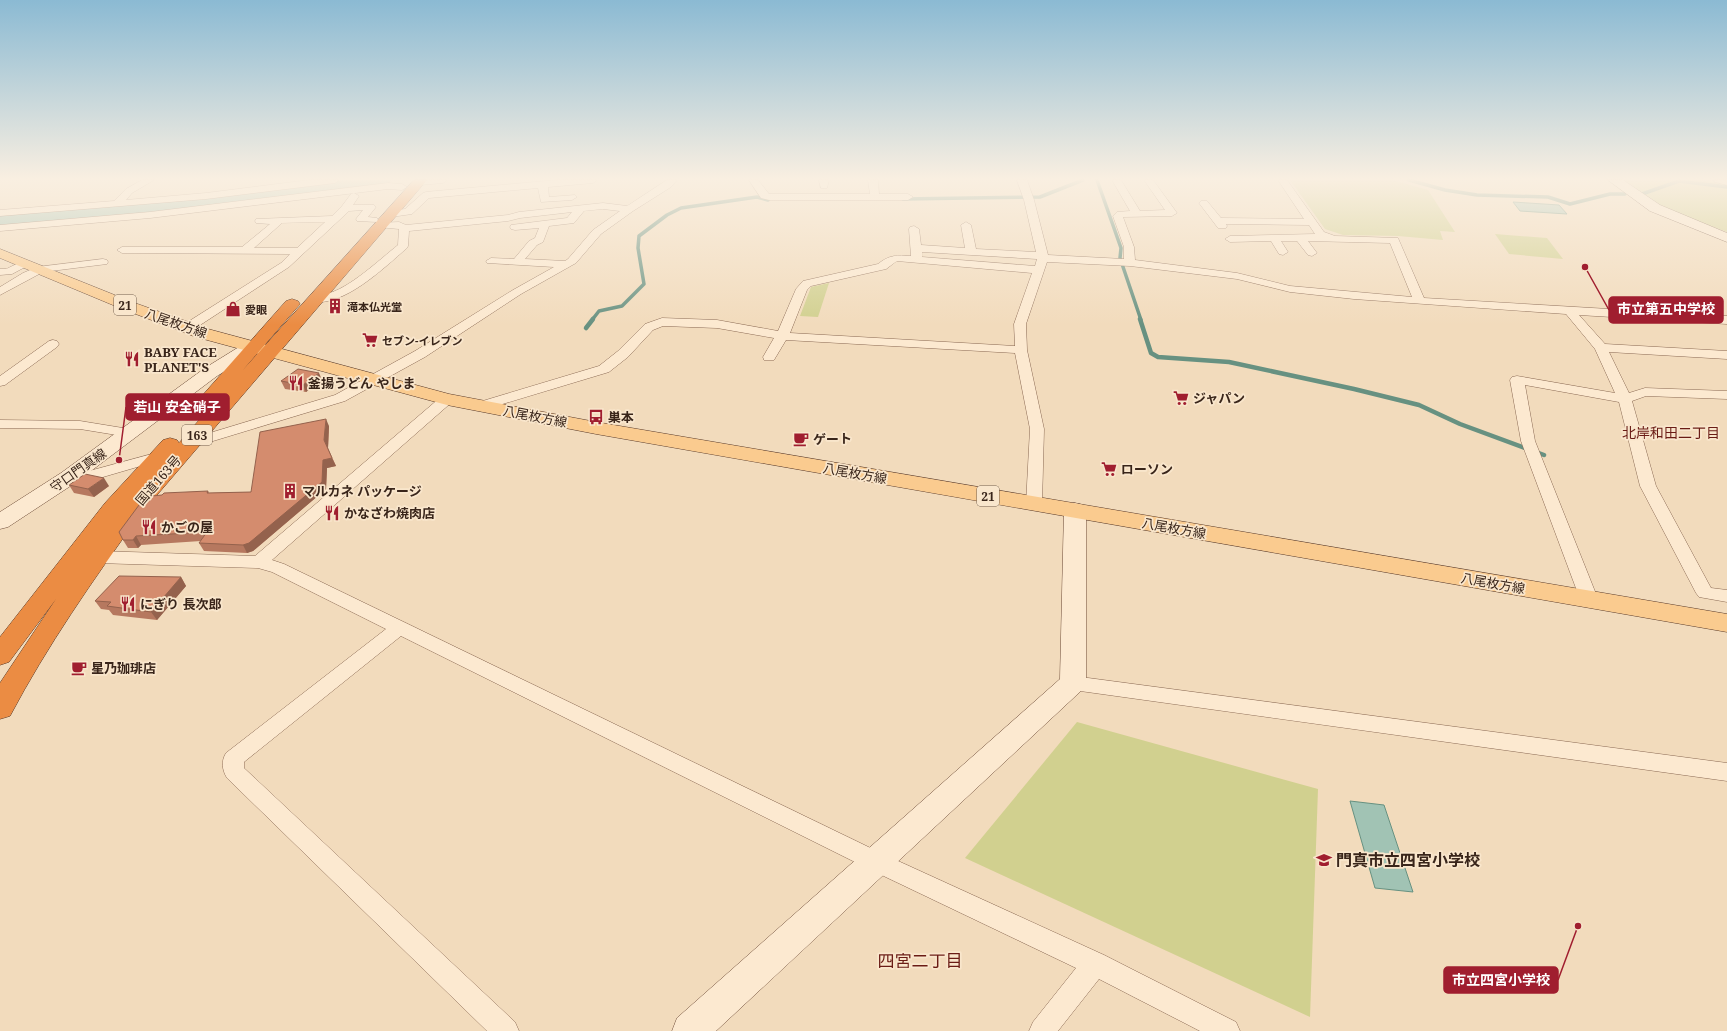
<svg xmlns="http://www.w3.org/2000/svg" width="1727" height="1031" viewBox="0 0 1727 1031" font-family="'Noto Serif','Noto Sans JP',serif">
  <rect width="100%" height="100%" fill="#f2dbbc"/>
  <g fill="#d1d08f">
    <path d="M1290 180H1393L1428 190 1455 232 1440 231 1443 240 1398 236 1343 235 1325 229Z"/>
    <path d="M1621 180H1700L1727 184V232L1663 208Z"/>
    <path d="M1495 234 1547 238 1563 259 1509 254Z"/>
    <path d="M829 283 818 317 800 316 811 287Z"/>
    <path d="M1077 722 1318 789 1310 1017 965 858Z"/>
  </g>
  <g fill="#a1c3b4" stroke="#679181">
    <path d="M1513 202 1559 205 1567 214 1520 211Z"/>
    <path d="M1350 801 1384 805 1413 892 1375 888Z"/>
  </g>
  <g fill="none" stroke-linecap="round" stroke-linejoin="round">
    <g stroke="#679181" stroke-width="3.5">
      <path d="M1097 180 1121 248 1120 258 1141 320"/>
      <path d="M1409 180 1445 190 1477 195 1548 197 1570 204 1610 194H1625"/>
      <path d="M1642 194 1679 181 1727 187"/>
      <path d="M903 199 1040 197 1083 180"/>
      <path d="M592 320 599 311 622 306 644 284 638 248 639 236 667 215 681 208 757 197 768 200"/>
    </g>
    <g stroke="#679181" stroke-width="4.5">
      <path d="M1140 319 1151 353 1158 357 1229 362 1354 389 1419 405 1460 424 1544 455"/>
      <path d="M586 328 593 319"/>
    </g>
    <path fill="#a1c3b4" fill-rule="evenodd" d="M342 180H391L389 184 382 186 305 198 0 227V215L305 186Z"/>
    <defs>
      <g id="street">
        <path d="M142 180H154L132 193 126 200 206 193 309 180H339L335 183 206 199 0 216V210L114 201 126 189Z"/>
        <path d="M416 180H447L443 183 420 185 417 184 415 182Z"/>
        <path d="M557 180H597L593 183 548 187 549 197 575 195 577 197 572 200 541 202 538 188 429 198 412 214 391 217 386 214 391 211 405 209 423 193 426 192Z"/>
        <path d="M667 180H677L671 187 633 211 601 234 576 263 521 294 425 357 345 401 190 448 185 449 180 448 178 445 180 442 335 395 415 351 513 290 554 267 487 263 486 261 491 258 514 259 529 241 535 238 539 228 515 230 511 229 510 227 511 225 567 218 572 212 520 218 508 221 409 231 408 246 407 248C385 267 342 309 311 301L309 299 311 297C316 295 321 296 326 294 349 289 379 260 398 245L399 229 378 227 377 225 378 223 399 222 406 225 508 215 519 212 603 203 627 206ZM603 209 620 211 593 230 568 259 565 261 525 259 537 245 543 242 549 226 574 223 584 211Z"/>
        <path d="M749 180H758L769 194H870L868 180H878L879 194H908L913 197 908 200H769L761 198Z"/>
        <path d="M819 180H829L827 188H821Z"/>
        <path d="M1017 180H1027L1034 200 1048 255 1124 259V247L1113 216 1117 212 1130 211 1112 180H1121L1140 211 1165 210 1144 180H1153L1177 213 1172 216 1123 217 1134 247 1135 260 1237 273 1290 286 1412 297 1390 243 1308 241 1317 253 1312 256 1308 255 1297 241H1281L1288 252 1283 255 1279 254 1271 241 1230 242 1225 239 1230 236 1315 234 1309 225 1226 224 1227 226 1226 228H1218L1199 203 1201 201H1207L1221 218 1304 219 1278 180H1287L1324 232 1335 236 1398 238 1424 298 1727 316V324L1579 315 1605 344 1727 351V359L1609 352 1629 393 1645 388 1727 391V399L1646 396 1632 401 1656 486 1711 588 1727 590V602L1699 597 1696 593 1640 486 1619 402 1525 385 1535 441 1598 599 1595 603 1589 605 1583 603 1580 599 1521 441 1510 380 1512 377 1517 376 1615 393 1595 349 1566 314 1354 299 1290 292 1237 279 1130 266 1047 262 1026 324 1027 350 1044 429 1042 504 1040 508 1034 509 1028 508 1026 504 1030 429 1015 353 786 340 774 360H764L763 357 774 338 717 328 663 326 653 330 628 357 609 372 486 409 481 410 476 409 474 406 476 403 599 366 618 351 645 324 662 318 717 320 778 331 796 289 803 281 878 264C889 255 897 255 911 256L909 229 910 227 914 226 919 229 921 245 965 248 961 225 966 222 971 225 976 249 1036 252 1024 200ZM922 252 1037 259 1035 266 922 257ZM897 261 1032 273 1014 324 1015 346 790 333 807 290 811 286 886 269Z"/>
        <path d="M1714 180H1727V185L1715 182Z"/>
        <path d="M388 183 402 184 407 187 402 190 388 189 150 218 0 231V225L150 212Z"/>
        <path d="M354 193 359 196 353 205H374L376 207 368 217 377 218 378 220 377 222 357 221 356 219 363 210 349 211 289 267 191 331H183L181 328 183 325 281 263 290 254 122 253 117 250 122 247H242L270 224 256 223 255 221 256 219 332 216 342 206 351 194ZM325 222 297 248H254L282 223Z"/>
        <path d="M103 259 107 260 108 262 107 264 43 272 0 295V287L23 273 37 267Z"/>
        <path d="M25 260 31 263 29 265 12 274 0 275V269H6Z"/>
        <path d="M53 340 57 341 59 344 57 347 5 385 0 386V376L49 341Z"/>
        <path d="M447 395 452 396 454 399 452 402 272 560 284 564 885 855 1104 955 1236 1022 1240 1031H1200L1099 979 1058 1031H1029L1033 1022 1076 968 869 869 401 636 244 762V768L515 1022 519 1031H487L227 778C222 770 221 761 226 753L386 629 272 572 258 568 97 563 91 561 89 557 91 553 97 551 255 556 442 396Z"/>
        <path d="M0 420 80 421 129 429 134 430 136 433 134 436 129 437 80 429 0 428Z"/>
        <path d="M163 451 168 452 170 455 168 458 79 484 67 482 64 479 67 476 78 474Z"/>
        <path d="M1073 676 1727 763V781L1073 690 1066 688 1063 683 1066 678Z"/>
      </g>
      <g id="secondary">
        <path d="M1608 180H1623L1660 205 1727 233V242L1650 211Z"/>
        <path d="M253 341 259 342 262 346 259 350 217 376 75 483 8 527 0 529V512L61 473 205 368 247 342Z"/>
        <path d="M1075 503 1083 505 1086 510V683L1082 690 716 1031H672L677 1018 1060 679 1064 510 1067 505Z"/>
      </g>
      <path id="primary" d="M0 249 132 302 208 329 449 394 596 422 1727 614V632L596 434 447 405 196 337 120 308 0 258Z"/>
      <path id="highway" d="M414 180H427L139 516C93 580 47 646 10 716L0 719V683L56 599 9 662 0 665V637L105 503 163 440 170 438 177 440 179 443 216 401 210 403 203 401 201 397 286 301 292 299 298 301 300 304 242 371Z"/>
    </defs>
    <use href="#street" stroke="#8b6a54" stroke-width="1"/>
    <use href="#secondary" stroke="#6d4b37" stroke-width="1"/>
    <use href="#primary" stroke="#583929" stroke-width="1"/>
    <use href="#highway" stroke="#583929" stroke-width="1"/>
    <use href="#street" fill="#fce9d0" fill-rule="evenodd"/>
    <use href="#secondary" fill="#fce9d0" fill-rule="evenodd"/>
    <use href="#primary" fill="#facb8f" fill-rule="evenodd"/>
    <use href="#highway" fill="#eb8c43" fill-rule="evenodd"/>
  </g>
  <g fill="#b6785f">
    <path d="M322 380 306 392 285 389 281 381Z"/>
    <path d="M329 426 328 448 336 466 327 468 326 489 253 551 247 553 204 551 199 543 201 541 141 545 138 548H128L123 540 149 500 208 491 209 493 251 492Z"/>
    <path d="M69 485 109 486 94 497 74 493Z"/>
    <path d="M181 577 186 586 157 620 113 615 109 610 101 609 95 601Z"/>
  </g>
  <g fill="#94624d">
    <path d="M319 373 322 380 306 392 303 385Z"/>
    <path d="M326 419 329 426 328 448 324 440Z"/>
    <path d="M332 458 336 466 327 468 326 489 253 551 247 553 243 545 323 460Z"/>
    <path d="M104 478 109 486 94 497 88 489Z"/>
    <path d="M136 536 141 545 138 548 133 540Z"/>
    <path d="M181 577 186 586 157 620 151 612Z"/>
  </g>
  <g fill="#d48c6e" stroke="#94624d">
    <path d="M298 369 319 373 303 385 281 381Z"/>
    <path d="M326 419 324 440 332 458 323 460 322 482 249 543 243 545 199 543 207 532 136 536 133 540H123L119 532 142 501 149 500 152 496 162 495 164 493 208 491 207 493 251 492 260 432Z"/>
    <path d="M85 474 104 478 88 489 69 485Z"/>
    <path d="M119 576 181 577 151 612 107 606 111 602 95 601Z"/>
  </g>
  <linearGradient id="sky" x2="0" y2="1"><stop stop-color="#8bbad3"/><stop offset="0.55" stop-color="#f9efe1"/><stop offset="1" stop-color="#f9efe1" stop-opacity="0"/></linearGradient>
  <rect width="1727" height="325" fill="url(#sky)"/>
  <defs>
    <symbol id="building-bare" viewBox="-9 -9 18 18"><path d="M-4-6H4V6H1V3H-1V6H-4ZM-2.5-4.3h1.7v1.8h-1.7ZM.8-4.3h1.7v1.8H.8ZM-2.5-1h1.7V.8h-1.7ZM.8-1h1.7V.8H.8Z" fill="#a01e2f" stroke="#f9e6cc" stroke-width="2.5" paint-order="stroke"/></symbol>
    <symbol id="shop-bare" viewBox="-9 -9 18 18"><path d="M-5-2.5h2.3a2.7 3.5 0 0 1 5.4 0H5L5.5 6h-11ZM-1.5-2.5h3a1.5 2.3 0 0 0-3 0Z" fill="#a01e2f" stroke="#f9e6cc" stroke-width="2.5" paint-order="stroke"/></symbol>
    <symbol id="supermarket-bare" viewBox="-9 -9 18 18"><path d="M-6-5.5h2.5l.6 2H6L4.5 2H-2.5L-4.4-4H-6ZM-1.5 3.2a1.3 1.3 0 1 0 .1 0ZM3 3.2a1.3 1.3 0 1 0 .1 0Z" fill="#a01e2f" stroke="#f9e6cc" stroke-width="2.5" paint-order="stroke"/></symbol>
    <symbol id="restaurant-bare" viewBox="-9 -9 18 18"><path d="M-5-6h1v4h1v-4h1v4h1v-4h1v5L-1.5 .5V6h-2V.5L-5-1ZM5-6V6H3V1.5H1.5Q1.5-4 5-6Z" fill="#a01e2f" stroke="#f9e6cc" stroke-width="2.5" paint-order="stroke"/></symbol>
    <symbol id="bus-bare" viewBox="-9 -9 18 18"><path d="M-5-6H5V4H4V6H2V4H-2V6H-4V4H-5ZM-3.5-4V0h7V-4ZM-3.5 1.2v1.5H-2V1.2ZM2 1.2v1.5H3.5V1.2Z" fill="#a01e2f" stroke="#f9e6cc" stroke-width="2.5" paint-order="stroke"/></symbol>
    <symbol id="cafe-bare" viewBox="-9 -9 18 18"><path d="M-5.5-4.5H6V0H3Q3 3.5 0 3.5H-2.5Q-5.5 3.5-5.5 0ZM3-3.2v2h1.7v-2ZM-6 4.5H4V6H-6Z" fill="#a01e2f" stroke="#f9e6cc" stroke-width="2.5" paint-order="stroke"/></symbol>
    <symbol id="school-bare" viewBox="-9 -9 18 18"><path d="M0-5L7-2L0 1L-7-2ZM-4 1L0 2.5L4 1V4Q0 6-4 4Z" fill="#a01e2f" stroke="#f9e6cc" stroke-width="2.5" paint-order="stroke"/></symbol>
  </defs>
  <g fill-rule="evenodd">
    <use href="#building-bare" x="324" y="295" width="22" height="22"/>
    <use href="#shop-bare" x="222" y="298" width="22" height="22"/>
    <use href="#supermarket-bare" x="359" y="329" width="22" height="22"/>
    <use href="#restaurant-bare" x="121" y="348" width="22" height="22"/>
    <use href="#restaurant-bare" x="285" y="372" width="22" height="22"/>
    <use href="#supermarket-bare" x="1170" y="387" width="22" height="22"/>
    <use href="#bus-bare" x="585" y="406" width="22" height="22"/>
    <use href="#cafe-bare" x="790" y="428" width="22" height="22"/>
    <use href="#supermarket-bare" x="1098" y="458" width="22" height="22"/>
    <use href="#building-bare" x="279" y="480" width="22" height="22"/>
    <use href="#restaurant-bare" x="321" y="502" width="22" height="22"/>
    <use href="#restaurant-bare" x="138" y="516" width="22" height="22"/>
    <use href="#restaurant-bare" x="117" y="593" width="22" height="22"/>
    <use href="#cafe-bare" x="68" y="657" width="22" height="22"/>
    <use href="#school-bare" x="1313" y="849" width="22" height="22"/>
  </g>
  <g text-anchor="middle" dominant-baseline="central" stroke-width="3.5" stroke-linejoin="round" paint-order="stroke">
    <g font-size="11" font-weight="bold" fill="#39251a" stroke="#f9e6cc" text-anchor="start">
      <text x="347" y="306">滝本仏光堂</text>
      <text x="245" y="309">愛眼</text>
      <text x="382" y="340">セブン-イレブン</text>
    </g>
    <g fill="#f9e6cc" stroke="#735f4f" stroke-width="1">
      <rect x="114" y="295" width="22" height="20" rx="3"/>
      <rect x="182" y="425" width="30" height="20" rx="3"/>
      <rect x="977" y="486" width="22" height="20" rx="3"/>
    </g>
    <g font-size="12" font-weight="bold" fill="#39251a">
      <text x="125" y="305">21</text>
      <text x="197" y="435">163</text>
      <text x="988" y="496">21</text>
    </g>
    <g font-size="13" fill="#39251a" stroke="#f9e6cc">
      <text transform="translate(176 323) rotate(19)">八尾枚方線</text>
      <text transform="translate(535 416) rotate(11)">八尾枚方線</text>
      <text transform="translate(78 470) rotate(-35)">守口門真線</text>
      <text transform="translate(855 473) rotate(10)">八尾枚方線</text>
      <text transform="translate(158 480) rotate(-49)">国道163号</text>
      <text transform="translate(1174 528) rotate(10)">八尾枚方線</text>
      <text transform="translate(1493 583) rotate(10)">八尾枚方線</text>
    </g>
    <g font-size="13" font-weight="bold" fill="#39251a" stroke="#f9e6cc" text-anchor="start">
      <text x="144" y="352">BABY FACE<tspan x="144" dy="15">PLANET'S</tspan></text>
      <text x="308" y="383">釜揚うどん やしま</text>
      <text x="1193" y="398">ジャパン</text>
      <text x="608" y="417">巣本</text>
      <text x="813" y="439">ゲート</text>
      <text x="1121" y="469">ローソン</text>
      <text x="302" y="491">マルカネ パッケージ</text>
      <text x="344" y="513">かなざわ焼肉店</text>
      <text x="161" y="527">かごの屋</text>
      <text x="140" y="604">にぎり 長次郎</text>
      <text x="91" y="668">星乃珈琲店</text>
    </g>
    <g font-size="14" fill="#6a1c15" stroke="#f9e6cc">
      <text x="1671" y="432">北岸和田二丁目</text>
    </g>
    <g font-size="16" font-weight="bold" fill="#39251a" stroke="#f9e6cc" text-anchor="start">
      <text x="1336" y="860">門真市立四宮小学校</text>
    </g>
    <g font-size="17" fill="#6a1c15" stroke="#f9e6cc">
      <text x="920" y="960">四宮二丁目</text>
    </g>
  </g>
  <path fill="none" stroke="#a01e2f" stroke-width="1.5" d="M1585 267L1609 310M119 460L126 407M1578 926L1558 980"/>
  <g fill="#a01e2f" stroke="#f9e6cc" stroke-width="1.5">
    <circle cx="1585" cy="267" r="4"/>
    <circle cx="119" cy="460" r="4"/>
    <circle cx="1578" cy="926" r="4"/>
  </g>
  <g fill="#a01e2f" stroke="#a01e2f" stroke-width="1.5">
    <rect x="1609" y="297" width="114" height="26" rx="4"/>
    <rect x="126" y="394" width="103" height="26" rx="4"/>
    <rect x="1444" y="967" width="114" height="26" rx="4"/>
  </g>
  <g font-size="14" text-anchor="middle" font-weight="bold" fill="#fff">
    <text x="1666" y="314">市立第五中学校</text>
    <text x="177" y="412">若山 安全硝子</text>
    <text x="1501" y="985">市立四宮小学校</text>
  </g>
</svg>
